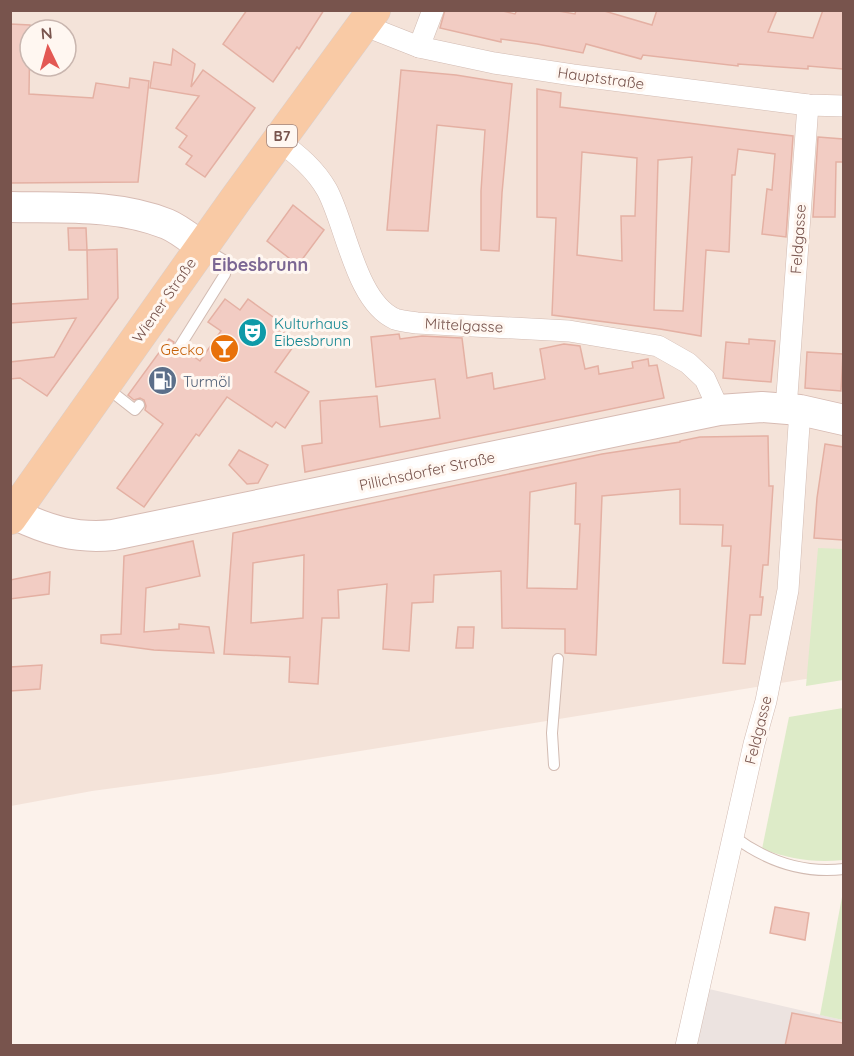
<svg xmlns="http://www.w3.org/2000/svg" width="854" height="1056" viewBox="0 0 854 1056" font-family="Quicksand,sans-serif">
  <rect width="100%" height="100%" fill="#fcf2eb"/>
  <path fill="#f4e3d9" fill-rule="evenodd" d="M11 11H843V673L218 774 92 791 11 806ZM30 30H66V66H30Z"/>
  <path fill="#ece3e0" d="M709 989 843 1020V1045L697 1046Z"/>
  <g fill="#ddebc8">
    <path d="M818 548 843 549V680L806 686Z"/>
    <path d="M843 708V860C813 863 791 859 762 849L789 717Z"/>
    <path d="M842 897 844 898 843 1020 820 1015Z"/>
  </g>
  <g fill="#f2ccc3" stroke="#e4b0a3" stroke-width="1.5" fill-rule="evenodd">
    <path d="M247 10H324L299 49 297 47 273 82 223 44Z"/>
    <path d="M445 10H499L515 14 517 10H553L575 14 576 10H601L652 25 657 10H777L768 32 813 38 823 10H843V69L808 66V69L738 64V66L643 55 641 59 586 44 583 53 537 44 501 39V42L440 28Z"/>
    <path d="M10 24 30 25 29 94 93 98 96 83 129 88 130 78 149 81 138 182 10 183Z"/>
    <path d="M173 49 195 64 191 87 203 70 255 108 205 177 186 164 192 156 179 147 187 136 176 128 199 96 150 88 154 62 171 65Z"/>
    <path d="M401 70 456 75 512 84 502 193 499 251 481 250V191L485 130 437 125 428 231 387 230Z"/>
    <path d="M537 89 561 93 560 107 793 136 786 237 762 234 767 189 772 190 775 154 738 149 735 175H732L729 252 706 250 701 336 660 329 552 315 556 218 537 217ZM582 152 637 158 635 216H621L622 261 577 255ZM692 157 683 311 654 310 658 160Z"/>
    <path d="M818 137 843 139V162H836L835 217H813Z"/>
    <path d="M293 205 324 230 298 265 267 241Z"/>
    <path d="M68 228H86L87 250H69Z"/>
    <path d="M117 249 118 298 47 396 20 378 10 379V362L54 357 76 318 10 323V304L88 299 87 250Z"/>
    <path d="M225 299 240 310 248 299 287 327 280 338 293 347 275 372 309 392 285 428 276 422 272 427 227 397 199 436 196 434 144 507 117 488 163 424 145 410 146 406 144 400 140 398 134 400 128 395 169 339 174 342 173 346 176 352 180 353 186 351 200 361 221 331 208 322Z"/>
    <path d="M399 334 400 339 422 336 462 338 467 378 492 373 494 389 545 379 540 349 564 344 580 346 585 369 598 366 599 374 633 368 632 362 648 359 649 366 657 365 664 398 305 472 302 446 322 443 320 401 377 396 380 427 440 418 435 379 376 387 371 337Z"/>
    <path d="M749 339 775 341 771 382 723 378 726 342 749 344Z"/>
    <path d="M807 352 843 354 841 391 805 388Z"/>
    <path d="M768 436 769 486H773L768 565H763L760 597H763L761 615H750L745 664 723 663 731 546H722L723 525 680 524V489L602 496 596 655 565 653V629L502 628 501 571 434 575 433 602 412 603 409 651 383 649 387 584 338 590 339 618H322L318 684 289 682 290 657 224 654 233 533 602 454 680 442V441L700 437ZM576 483 575 524H580L577 589 527 588 530 492ZM304 555 303 618 251 623 253 563Z"/>
    <path d="M825 444 843 447V540L814 538 817 498Z"/>
    <path d="M239 450 268 465 258 483 247 484 229 465Z"/>
    <path d="M193 541 200 576 146 588 144 632 179 629V624L209 627 214 653 154 650 101 643V635L121 634 124 556Z"/>
    <path d="M50 572 49 594 10 599V580Z"/>
    <path d="M458 627H474L473 648H456Z"/>
    <path d="M42 665 40 689 10 691V667Z"/>
    <path d="M775 907 809 913 805 940 770 933Z"/>
    <path d="M792 1013 843 1023V1046H785Z"/>
  </g>
  <g fill="none" stroke-linecap="round" stroke-linejoin="round">
    <defs>
      <g id="lane">
        <path d="M180 346 225 274 227 262 205 249"/>
        <path d="M107 388 135 410 139 405"/>
        <path d="M554 765 552 733 558 659"/>
        <path d="M733 836C766 861 802 874 844 869"/>
      </g>
      <g id="street">
        <path d="M363 25 419 47 494 63 573 75 808 105 844 106"/>
        <path d="M419 47 433 10"/>
        <path d="M279 141C298 155 315 169 327 190 346 225 356 302 395 319 401 321 410 322 417 323L569 331 658 346 688 363 705 379 719 410"/>
        <path d="M786 409 808 105"/>
        <path d="M686 1046 754 744 766 701 788 590 800 410"/>
      </g>
      <g id="secondary">
        <path d="M10 207C63 208 117 204 167 224 179 229 191 239 202 247"/>
        <path d="M14 514C47 530 76 539 113 535L719 410 762 407 800 410 844 420"/>
      </g>
      <path id="primary" d="M10 518 236 199 374 10"/>
    </defs>
    <use href="#lane" stroke="#d2bbb2" stroke-width="12"/>
    <use href="#street" stroke="#d2bbb2" stroke-width="22"/>
    <use href="#secondary" stroke="#d7bbb3" stroke-width="32"/>
    <use href="#primary" stroke="#d9cfcd" stroke-width="34"/>
    <use href="#lane" stroke="#fff" stroke-width="10"/>
    <use href="#street" stroke="#fff" stroke-width="21"/>
    <use href="#secondary" stroke="#fff" stroke-width="30"/>
    <use href="#primary" stroke="#f9caa5" stroke-width="33"/>
  </g>
  <defs>
    <symbol id="theatre-disc" viewBox="-11 -11 22 22"><circle r="9.5" fill="#0f9aa8" stroke="#fff7f1"/><path d="M-5-5.5Q0-4 5-5.5V0Q5 5 0 6Q-5 5-5 0ZM-3.3-2.5H-1v1.5H-3.3ZM1-2.5H3.3v1.5H1ZM-2.8 1Q0 5.5 2.8 1Z" fill="#fff"/></symbol>
    <symbol id="bar-disc" viewBox="-11 -11 22 22"><circle r="9.5" fill="#e8710a" stroke="#fff7f1"/><path d="M-6-5H6L.8 .8V4.5H3.5V6h-7V4.5H-.8V.8Z" fill="#fff"/></symbol>
    <symbol id="fuel-disc" viewBox="-11 -11 22 22"><circle r="9.5" fill="#5c6f8a" stroke="#fff7f1"/><path d="M-5.5-6h7V0h2V4h1.3V-2.5L3-4.5l.8-.8L6-3V5H2.5V1h-1V6h-7ZM-4.2-4.7v3.2H.2V-4.7Z" fill="#fff"/></symbol>
  </defs>
  <g fill-rule="evenodd">
    <use href="#theatre-disc" x="236" y="316" width="33" height="33"/>
    <use href="#bar-disc" x="208" y="332" width="33" height="33"/>
    <use href="#fuel-disc" x="146" y="364" width="33" height="33"/>
  </g>
  <g text-anchor="middle" dominant-baseline="central" stroke-width="6" stroke-linejoin="round" paint-order="stroke">
    <rect fill="#fff7f1" stroke="#a0857e" stroke-width="1.5" x="267" y="125" width="30" height="22" rx="4.5"/>
    <g font-size="14" font-weight="bold" fill="#78544d">
      <text x="282" y="136">B7</text>
    </g>
    <g font-size="15" fill="#78544d" stroke="#fff7f1">
      <text transform="translate(601 78) rotate(8)">Hauptstraße</text>
      <text transform="translate(798 239) rotate(-86)">Feldgasse</text>
      <text transform="translate(164 300) rotate(-55)">Wiener Straße</text>
      <text transform="translate(464 325) rotate(3)">Mittelgasse</text>
      <text transform="translate(427 471) rotate(-12)">Pillichsdorfer Straße</text>
      <text transform="translate(758 730) rotate(-76)">Feldgasse</text>
    </g>
    <g font-size="15" fill="#0d838f" stroke="#fff7f1" text-anchor="start">
      <text x="274" y="323">Kulturhaus<tspan x="274" dy="17">Eibesbrunn</tspan></text>
    </g>
    <g font-size="15" fill="#c56008" stroke="#fff7f1" text-anchor="end">
      <text x="204" y="349">Gecko</text>
    </g>
    <g font-size="15" fill="#4e5e75" stroke="#fff7f1" text-anchor="start">
      <text x="183" y="381">Turmöl</text>
    </g>
    <g font-size="18" font-weight="bold" fill="#7b6693" stroke="#fff7f1">
      <text x="260" y="264">Eibesbrunn</text>
    </g>
  </g>
  <rect width="854" height="1056" fill="none" stroke="#78544d" stroke-width="24"/>
  <g transform="translate(48 48) rotate(355)"><circle r="28" fill="#fff7f1" stroke="#c9b6af" stroke-width="1.5"/>
  <path d="M0-4.5L10 22L0 15L-10 22Z" fill="#e35853"/>
  <text y="-9" font-size="16" font-weight="bold" text-anchor="middle" fill="#78544d">N</text>
  </g>
</svg>
